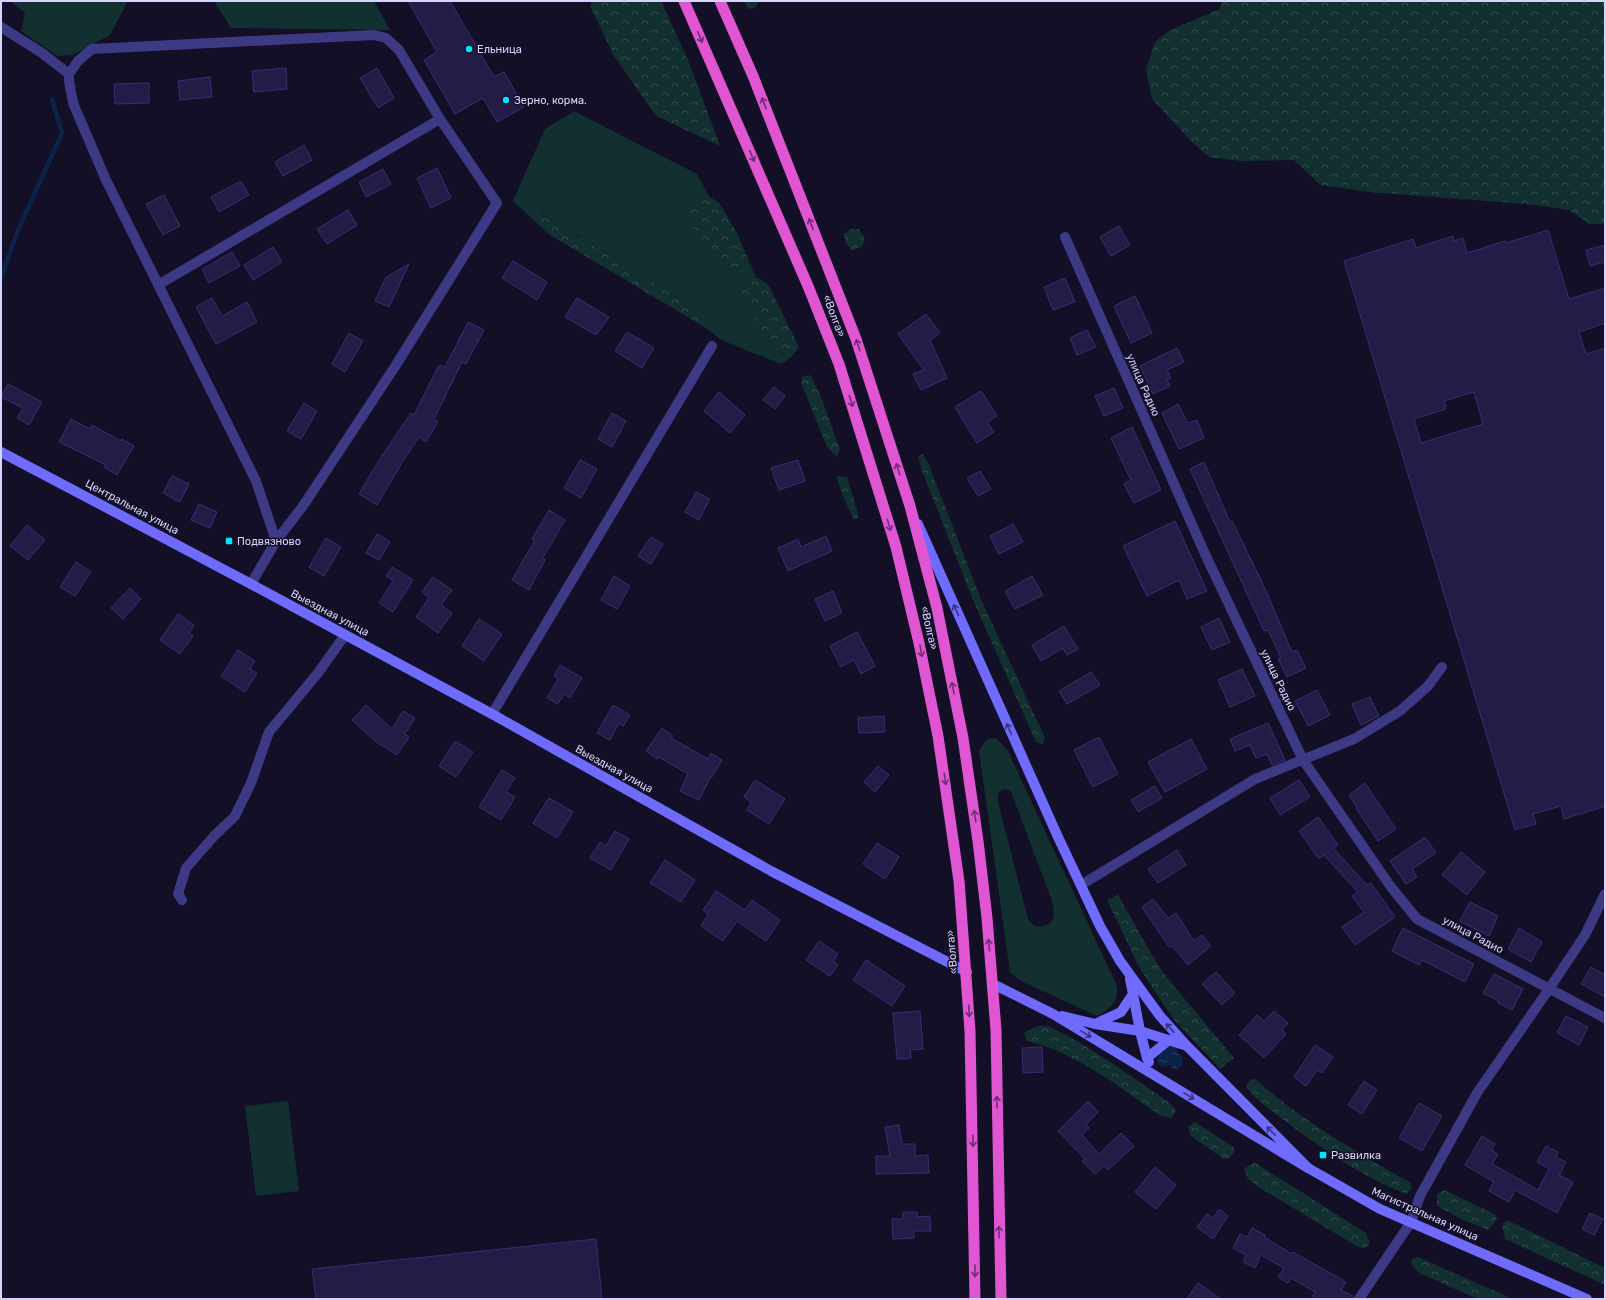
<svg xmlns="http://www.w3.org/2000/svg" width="1606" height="1300" viewBox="0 0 1606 1300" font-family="Rubik,sans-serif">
  <defs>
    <pattern id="forest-crowns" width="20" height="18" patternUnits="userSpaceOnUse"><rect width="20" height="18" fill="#12302f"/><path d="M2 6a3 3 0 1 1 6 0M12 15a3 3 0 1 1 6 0" fill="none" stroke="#344d4e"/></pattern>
    <pattern id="water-ripples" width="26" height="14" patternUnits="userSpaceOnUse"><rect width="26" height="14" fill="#0c2248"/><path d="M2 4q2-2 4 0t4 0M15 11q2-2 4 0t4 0" fill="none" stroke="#2f4163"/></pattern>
  </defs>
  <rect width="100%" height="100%" fill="#130f26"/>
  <g fill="#12302f" fill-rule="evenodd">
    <path d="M10 1H128L110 35 73 55 57 56 21 31 25 13Z"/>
    <path d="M214 1H374L390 30 231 28Z"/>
    <path d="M744 1H759L755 8 748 9Z"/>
    <path d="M574 111 697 174 709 196 696 197 738 270 748 259 756 277 746 280 780 352 790 358 781 364 721 340 706 328 713 319 538 211 531 218 513 201 545 129Z"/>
    <path d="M992 738 997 739 1008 751 1116 984C1121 999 1110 1010 1097 1016L1019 980 1010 972 979 751 986 740ZM1007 789 1011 792 1052 901C1056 919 1054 928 1034 926L1028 919 998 802V794L1002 790Z"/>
    <path d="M288 1101 299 1191 256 1196 245 1106Z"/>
  </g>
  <g fill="url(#forest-crowns)">
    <path d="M593 1H661L688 60 720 146 656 116 614 56 590 6Z"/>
    <path d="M1222 1H1605V224H1589L1569 210 1527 204 1369 192 1320 185 1294 160 1241 161 1209 157 1192 142 1152 99 1146 69 1155 42 1170 30 1220 9Z"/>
    <path d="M709 196 720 204 738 235 748 259 738 270 723 266 707 254 693 230 689 215 690 203 696 197Z"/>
    <path d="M538 211 713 319 706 328 550 235 531 218Z"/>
    <path d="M850 229H859L865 240 862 246 852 251 846 244 844 234Z"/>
    <path d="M756 277 768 284 799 347 790 358C766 343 753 317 742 292L746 280Z"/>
    <path d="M810 375 819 392 840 449 837 457 827 447 802 385V377Z"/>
    <path d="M923 454 929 465 980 597 1045 738 1042 744 1036 742 973 600 922 471 918 457Z"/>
    <path d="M836 476 847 477 859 517 854 520 844 499Z"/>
    <path d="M1118 895 1152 955 1164 974 1234 1058 1220 1069 1174 1020 1140 969 1107 900Z"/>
    <path d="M1037 1026H1047L1069 1036 1115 1065 1170 1103 1176 1111 1171 1118 1161 1116C1120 1088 1076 1052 1027 1041L1024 1033Z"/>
    <path d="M1251 1079H1255C1302 1121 1356 1152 1411 1183V1189L1406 1194C1362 1177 1322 1149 1285 1121 1271 1110 1257 1101 1246 1087Z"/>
    <path d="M1195 1122 1233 1147 1235 1151 1230 1158 1224 1159 1191 1136 1188 1127Z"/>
    <path d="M1254 1162 1366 1233 1370 1243 1366 1248 1358 1247 1260 1188 1248 1179 1244 1169Z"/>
    <path d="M1444 1190 1494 1214 1497 1219 1488 1230 1463 1220 1437 1206V1194Z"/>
    <path d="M1507 1220 1605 1268V1285L1505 1239 1502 1225Z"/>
    <path d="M1418 1257 1513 1299H1478L1419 1273 1411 1264 1412 1259Z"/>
  </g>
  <path fill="url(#water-ripples)" d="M1168 1044 1178 1047 1177 1053 1182 1056C1184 1064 1183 1068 1174 1069L1169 1065 1162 1067C1156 1063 1155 1058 1161 1053H1163V1050Z"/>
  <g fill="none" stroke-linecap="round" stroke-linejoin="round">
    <path stroke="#0c2248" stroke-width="4.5" d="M1 278 16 235 62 133 52 99"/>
  </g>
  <g fill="#241b47" stroke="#3b2d73" fill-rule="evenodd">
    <path d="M408 1H450L494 77 504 72 524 107 497 122 483 98 455 114 424 60 437 52Z"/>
    <path d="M286 68 287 89 254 92 252 71Z"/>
    <path d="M377 68 394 98 378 108 360 78Z"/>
    <path d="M210 77 212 97 180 100 178 81Z"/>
    <path d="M149 83V103L115 104 114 84Z"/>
    <path d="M304 145 312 160 283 176 275 162Z"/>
    <path d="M437 168 451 198 431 208 417 178Z"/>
    <path d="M383 169 391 184 366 197 359 182Z"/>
    <path d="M241 181 249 195 219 212 211 197Z"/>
    <path d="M164 195 180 226 163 235 146 204Z"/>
    <path d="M348 210 357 225 327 244 317 229Z"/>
    <path d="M1119 226 1130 245 1111 256 1100 237Z"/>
    <path d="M1548 230 1569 299 1605 288V323L1579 332 1586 354 1605 348V806L1564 819 1561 806 1533 814 1536 824 1515 830 1344 261 1413 239 1416 248 1453 236 1454 241 1463 238 1467 253 1505 241 1506 243ZM1474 392 1483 424 1421 443 1414 419 1446 409 1444 401Z"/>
    <path d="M1605 245V262L1590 266 1586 250Z"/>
    <path d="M273 247 282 262 253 280 244 265Z"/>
    <path d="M232 252 240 266 209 283 202 269Z"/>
    <path d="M513 261 547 282 537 300 502 278Z"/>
    <path d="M409 264 389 307 375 301 386 277Z"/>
    <path d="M1065 278 1075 302 1053 310 1044 287Z"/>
    <path d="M1135 296 1152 333 1131 343 1114 306Z"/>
    <path d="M212 298 222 316 247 302 257 322 216 344 196 307Z"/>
    <path d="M577 298 609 317 596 335 565 317Z"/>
    <path d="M926 314 940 333 930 340 947 378 921 390 913 374 924 370 898 334Z"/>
    <path d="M468 322 484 330 466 364 462 362 434 419 438 422 426 442 419 437 403 461 377 505 359 494 381 457 411 413 414 415 439 365 445 367Z"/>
    <path d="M1087 330 1096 347 1077 355 1070 338Z"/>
    <path d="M627 332 654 348 642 368 615 351Z"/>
    <path d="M349 333 363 341 345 372 332 364Z"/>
    <path d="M1177 348 1184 362 1167 370 1171 378 1167 380 1170 386 1153 394 1140 366Z"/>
    <path d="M8 384 42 402 29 425 17 418 23 408 1 397Z"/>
    <path d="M774 387 785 396 775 409 763 400Z"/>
    <path d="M1114 388 1123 408 1104 416 1095 396Z"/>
    <path d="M981 391 997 416 987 422 994 432 977 443 955 407Z"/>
    <path d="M719 392 745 415 730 433 704 411Z"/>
    <path d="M304 403 317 411 301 439 287 431Z"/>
    <path d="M1178 404 1188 423 1197 420 1204 438 1179 449 1162 413Z"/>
    <path d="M612 413 626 421 612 447 598 439Z"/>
    <path d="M71 419 90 429 92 425 121 441 122 439 134 446 117 475 104 467 106 465 59 442Z"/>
    <path d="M1132 427 1161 490 1134 503 1124 484 1131 480 1111 438Z"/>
    <path d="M580 460 597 469 581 498 564 488Z"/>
    <path d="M798 460 805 481 779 490 771 468Z"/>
    <path d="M1204 462 1230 522 1232 521 1263 584 1292 652 1297 650 1306 668 1287 677 1278 659 1281 658 1268 630 1264 631 1190 469Z"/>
    <path d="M980 471 991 489 978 496 967 478Z"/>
    <path d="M172 476 189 484 180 502 163 493Z"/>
    <path d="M696 492 710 499 699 520 685 512Z"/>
    <path d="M199 504 217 512 210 528 191 520Z"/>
    <path d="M549 510 565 520 543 558 545 560 529 590 512 580 535 540 532 539Z"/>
    <path d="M1175 521 1207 591 1187 599 1179 580 1147 596 1123 546Z"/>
    <path d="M1013 524 1023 542 999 554 990 536Z"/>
    <path d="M27 525 45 540 28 560 10 546Z"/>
    <path d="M377 534 390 542 379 560 366 553Z"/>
    <path d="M826 536 832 551 788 571 778 548 798 539 801 547Z"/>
    <path d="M651 537 663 544 651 564 638 556Z"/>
    <path d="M326 538 341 547 324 576 309 567Z"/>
    <path d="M76 562 91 572 75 596 60 587Z"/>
    <path d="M392 567 413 580 393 612 379 603 393 581 386 576Z"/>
    <path d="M614 576 630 586 617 609 601 600Z"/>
    <path d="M1032 576 1043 595 1015 609 1005 591Z"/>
    <path d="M433 577 452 590 441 605 452 613 438 633 416 617 429 598 422 592Z"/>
    <path d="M130 588 141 599 123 619 111 608Z"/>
    <path d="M833 591 842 613 825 621 815 599Z"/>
    <path d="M178 614 194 625 189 633 193 636 180 654 160 640Z"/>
    <path d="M1219 618 1230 642 1212 650 1201 627Z"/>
    <path d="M479 619 502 634 484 661 462 646Z"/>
    <path d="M1064 626 1078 649 1067 655 1063 648 1041 661 1032 645Z"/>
    <path d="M857 632 875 666 861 674 854 660 841 667 830 646Z"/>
    <path d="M238 650 255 661 250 669 257 673 245 692 221 676Z"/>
    <path d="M560 665 582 678 570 698 564 694 558 704 547 698 558 679 554 676Z"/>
    <path d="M1242 669 1255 696 1230 707 1218 680Z"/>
    <path d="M1091 672 1100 685 1067 704 1059 691Z"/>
    <path d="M1317 690 1330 715 1308 726 1295 701Z"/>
    <path d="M1370 697 1379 716 1361 725 1352 704Z"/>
    <path d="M366 705 392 729 403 711 415 718 405 734 409 737 397 755 375 741 352 720Z"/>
    <path d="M613 705 630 715 623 726 619 723 610 740 597 733Z"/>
    <path d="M884 716 885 732 859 733 858 718Z"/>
    <path d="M1268 723 1285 760 1272 765 1267 754 1256 758 1250 745 1235 751 1230 739Z"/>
    <path d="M662 728 673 736 671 738 708 759 711 753 722 760 712 777 711 776 699 800 680 791 688 774 659 757 657 759 646 751Z"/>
    <path d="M1099 737 1118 774 1093 787 1074 750Z"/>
    <path d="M1191 739 1207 769 1165 792 1148 762Z"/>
    <path d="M455 741 473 752 456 777 439 766Z"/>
    <path d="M878 766 889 775 875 792 864 782Z"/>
    <path d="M502 770 515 778 506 792 515 797 501 820 479 807Z"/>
    <path d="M755 780 785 799 769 824 747 810 751 802 744 797Z"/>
    <path d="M1299 780 1310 797 1280 815 1270 798Z"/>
    <path d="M1365 783 1396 829 1378 841 1356 808 1357 807 1349 795Z"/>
    <path d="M1155 786 1162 798 1138 812 1131 800Z"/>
    <path d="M549 798 573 812 557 838 533 823Z"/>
    <path d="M1318 817 1338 845 1333 848 1367 885 1371 883 1395 917 1355 945 1342 927 1364 912 1352 896 1358 892 1324 855 1319 859 1299 831Z"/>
    <path d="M615 831 629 839 611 870 590 858 600 842 606 846Z"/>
    <path d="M1425 837 1436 853 1412 869 1417 877 1406 884 1390 861Z"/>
    <path d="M877 843 899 857 885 879 863 864Z"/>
    <path d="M1177 850 1186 865 1158 883 1148 869Z"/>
    <path d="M1461 852 1485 872 1467 895 1442 875Z"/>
    <path d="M665 860 695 880 681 902 650 883Z"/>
    <path d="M716 891 745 910 752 900 780 920 766 941 737 921 723 941 701 926 708 914 703 910Z"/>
    <path d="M1153 899 1168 918 1176 913 1194 941 1202 935 1211 946 1188 965 1172 946 1169 947 1142 907Z"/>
    <path d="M1470 902 1498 916 1489 936 1460 921Z"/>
    <path d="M1403 928 1474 964 1465 982 1422 960 1419 965 1392 951Z"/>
    <path d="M1519 928 1542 942 1531 962 1508 949Z"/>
    <path d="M819 941 838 954 833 961 838 965 830 976 806 960Z"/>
    <path d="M866 960 905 986 892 1006 853 980Z"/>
    <path d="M1591 967 1605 975V997L1581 984Z"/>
    <path d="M1216 972 1235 993 1222 1005 1202 984Z"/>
    <path d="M1494 974 1523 989 1512 1010 1498 1003 1499 1001 1483 993Z"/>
    <path d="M920 1011 923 1049 910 1050 911 1058 897 1059 893 1013Z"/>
    <path d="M1274 1011 1288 1023 1282 1030 1286 1034 1264 1058 1239 1035 1257 1015 1264 1021Z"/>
    <path d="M1566 1016 1588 1027 1579 1045 1557 1033Z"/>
    <path d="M1315 1045 1333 1057 1322 1073 1317 1070 1306 1086 1294 1077Z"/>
    <path d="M1042 1047 1043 1072 1023 1073 1022 1048Z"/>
    <path d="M1364 1081 1377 1090 1362 1114 1348 1105Z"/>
    <path d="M1088 1101 1098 1112 1086 1125 1089 1128 1082 1135 1099 1154 1121 1133 1134 1146 1108 1170 1104 1166 1095 1174 1082 1161 1085 1159 1058 1131Z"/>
    <path d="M1419 1103 1442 1116 1422 1151 1399 1138Z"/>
    <path d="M899 1125 902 1144H915V1156L928 1155 929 1173 876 1174V1156H890L885 1127Z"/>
    <path d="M1482 1136 1495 1144 1491 1150 1498 1154 1492 1164 1538 1190 1549 1169 1537 1162 1546 1146 1558 1152 1556 1157 1566 1162 1559 1175 1573 1182 1557 1213 1515 1190 1509 1202 1489 1191 1494 1182 1465 1165Z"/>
    <path d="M1155 1167 1176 1185 1156 1209 1135 1192Z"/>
    <path d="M1219 1209 1228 1216 1213 1239 1197 1227 1207 1214 1213 1218Z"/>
    <path d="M903 1212H917V1217L930 1216 931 1231H914V1238L893 1239 892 1219H903Z"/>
    <path d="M1590 1213 1603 1219 1594 1235 1582 1229Z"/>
    <path d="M1252 1228 1265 1235 1264 1237 1292 1254 1293 1252 1346 1282 1341 1290 1353 1296V1299H1311L1315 1292 1291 1278 1288 1283 1278 1277 1284 1268 1261 1255 1255 1268 1243 1262 1246 1255 1233 1248 1240 1234 1247 1237Z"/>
    <path d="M596 1239 602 1299H316L312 1269Z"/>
    <path d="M1198 1283 1221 1299H1187Z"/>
  </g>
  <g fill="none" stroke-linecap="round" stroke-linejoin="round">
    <g stroke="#3d3a85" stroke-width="10">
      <path d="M1 27 42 53 69 74"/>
      <path d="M1065 237 1205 554 1303 760 1391 887 1417 919 1605 1018"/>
      <path d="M158 285 440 119"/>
      <path d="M251 584 276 541 303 506 396 365 497 203 440 119 399 50 386 38 374 35 92 49 78 61 69 74V81L73 103 106 180 256 481 276 541"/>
      <path d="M492 714 712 346"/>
      <path d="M1081 885 1255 779 1354 739 1400 711 1428 686 1442 667"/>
      <path d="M182 900 178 894 186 868 215 835 235 816 251 783 269 732 318 673 345 635"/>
      <path d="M1359 1299 1411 1222 1420 1196 1477 1093 1549 989 1585 935 1605 894"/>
    </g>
    <g stroke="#6f6bff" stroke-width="10">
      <path d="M1 452 251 584 492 714 771 871 967 972"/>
      <path d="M918 524 1058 837 1100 926 1120 961 1160 1016 1187 1046 1308 1168"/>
      <path d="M993 984 1053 1014 1308 1168 1380 1209 1587 1299"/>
      <path d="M1133 994 1140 1031 1147 1058"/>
      <path d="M1062 1016 1095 1024 1140 1031 1184 1045"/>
      <path d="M1095 1024 1121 1012 1133 994 1130 979"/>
      <path d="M1149 1062 1147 1058 1169 1040"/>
    </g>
    <g stroke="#e055d1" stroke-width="11">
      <path d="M684 1 808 286 839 364 896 547 919 643 938 736 959 881 970 1031 975 1299"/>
      <path d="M720 1 753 76 856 339 910 506 937 608 963 738 978 841 987 918 996 1030 1001 1299"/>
    </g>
  </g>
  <defs><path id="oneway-shaft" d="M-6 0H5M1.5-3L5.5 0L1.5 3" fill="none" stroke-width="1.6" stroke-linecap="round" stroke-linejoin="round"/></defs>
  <g stroke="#6f2e73">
    <use href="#oneway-shaft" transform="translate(700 37) rotate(67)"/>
    <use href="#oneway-shaft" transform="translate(764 103) rotate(-111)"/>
    <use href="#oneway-shaft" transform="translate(752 156) rotate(67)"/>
    <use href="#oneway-shaft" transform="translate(811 224) rotate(-111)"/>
    <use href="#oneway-shaft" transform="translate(858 345) rotate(-108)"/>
    <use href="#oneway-shaft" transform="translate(851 401) rotate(73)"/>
    <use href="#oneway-shaft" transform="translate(898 469) rotate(-108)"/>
    <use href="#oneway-shaft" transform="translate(889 525) rotate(73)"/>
    <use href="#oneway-shaft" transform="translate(921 651) rotate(79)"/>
    <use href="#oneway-shaft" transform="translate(953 688) rotate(-101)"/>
    <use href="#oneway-shaft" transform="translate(945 779) rotate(82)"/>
    <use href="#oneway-shaft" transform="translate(975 816) rotate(-98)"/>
    <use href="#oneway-shaft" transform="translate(989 945) rotate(-95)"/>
    <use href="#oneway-shaft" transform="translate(969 1011) rotate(87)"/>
    <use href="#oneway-shaft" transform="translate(997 1102) rotate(-91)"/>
    <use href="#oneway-shaft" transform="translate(973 1141) rotate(89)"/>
    <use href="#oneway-shaft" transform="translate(999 1232) rotate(-91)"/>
    <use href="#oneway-shaft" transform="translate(975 1271) rotate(89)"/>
  </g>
  <g stroke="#38347d">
    <use href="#oneway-shaft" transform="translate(956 610) rotate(-114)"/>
    <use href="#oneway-shaft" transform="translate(1009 729) rotate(-114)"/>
    <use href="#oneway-shaft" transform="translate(1170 1028) rotate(-132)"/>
    <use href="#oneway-shaft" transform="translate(1086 1034) rotate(31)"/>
    <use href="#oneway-shaft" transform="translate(1189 1096) rotate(31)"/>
    <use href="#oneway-shaft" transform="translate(1271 1131) rotate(-135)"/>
  </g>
  <g fill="#00e5ff" stroke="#130f26" stroke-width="1.5">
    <circle cx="469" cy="49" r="4"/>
    <circle cx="506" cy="100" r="4"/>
    <rect x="225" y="537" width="8" height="8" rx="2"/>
    <rect x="1319" y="1151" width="8" height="8" rx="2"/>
  </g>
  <g text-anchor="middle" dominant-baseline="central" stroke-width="3" stroke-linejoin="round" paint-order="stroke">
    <g font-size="11" fill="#d9d4ff" stroke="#130f26" text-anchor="start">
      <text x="477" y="49">Ельница</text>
      <text x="514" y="100">Зерно, корма.</text>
      <text x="237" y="541">Подвязново</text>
      <text x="1331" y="1155">Развилка</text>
    </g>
    <g font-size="11" fill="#d9d4ff" stroke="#130f26">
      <text transform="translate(834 316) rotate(69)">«Волга»</text>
      <text transform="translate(1143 385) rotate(66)">улица Радио</text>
      <text transform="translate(132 507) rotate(28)">Центральная улица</text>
      <text transform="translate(330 613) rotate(28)">Выездная улица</text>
      <text transform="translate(929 628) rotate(77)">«Волга»</text>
      <text transform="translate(1278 680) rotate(64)">улица Радио</text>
      <text transform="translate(614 769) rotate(29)">Выездная улица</text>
      <text transform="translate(1473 935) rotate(28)">улица Радио</text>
      <text transform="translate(952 952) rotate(-95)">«Волга»</text>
      <text transform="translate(1425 1214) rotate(24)">Магистральная улица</text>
    </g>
  </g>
  <rect width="1606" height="1300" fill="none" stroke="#d9d4ff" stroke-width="4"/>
</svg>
